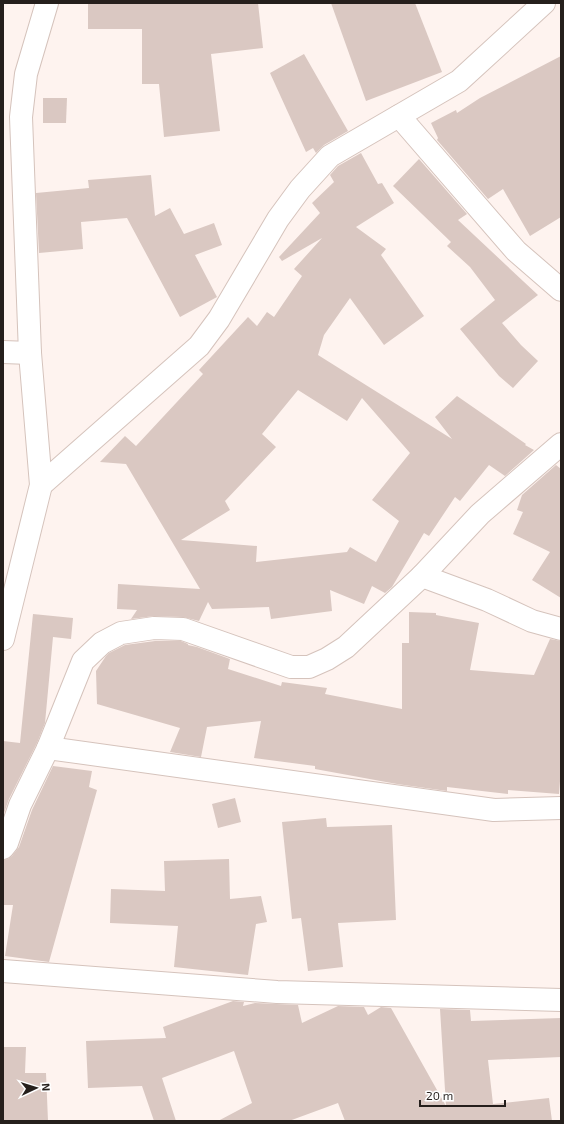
<svg xmlns="http://www.w3.org/2000/svg" width="564" height="1124" viewBox="0 0 564 1124" font-family="'Exo 2',sans-serif">
  <rect width="100%" height="100%" fill="#fef3ef"/>
  <g fill="#dac8c2" fill-rule="evenodd">
    <path d="M88 3H258L263 48 211 54 220 131 164 137 159 84H142V29H88Z"/>
    <path d="M331 3H415L442 72 366 101Z"/>
    <path d="M304 54 348 131 324 145 316 153 313 148 306 152 270 73Z"/>
    <path d="M561 56V217L530 236 503 189 488 199 437 140 438 138 431 123 456 110 457 113 480 98Z"/>
    <path d="M43 98H67L66 123H43Z"/>
    <path d="M361 153 378 184 382 183 394 203 356 227 386 249 381 255 424 316 384 345 350 298 324 335 318 355 452 439 435 417 457 396 526 444 525 445 534 450 505 476 489 465 460 501 455 497 429 536 424 533 392 587 385 593 372 586 364 604 330 590 332 611 271 619 269 607 212 609 208 602 199 621 183 617 154 616 131 619 137 610 117 609 118 584 200 589 126 464 100 462 125 436 136 446 203 374 199 370 248 317 257 326 267 312 274 317 302 276 294 269 322 238 282 261 279 257 320 213 312 203 334 182 330 175 338 166ZM298 390 347 421 362 398 410 453 372 500 399 521 376 562 350 547 347 552 256 562 257 546 181 540 230 510 225 501 276 447 262 434Z"/>
    <path d="M419 159 467 214 458 220 538 295 502 323 521 345 538 361 513 388 499 376 460 329 495 300 470 267 447 246 451 242 393 186Z"/>
    <path d="M151 175 155 216 170 208 184 234 214 223 222 245 195 255 217 297 180 317 127 218 81 222 83 249 39 253 36 193 89 188 88 180Z"/>
    <path d="M556 465 561 469V598L532 580 550 552 513 534 523 512 517 510 522 495Z"/>
    <path d="M409 612 436 613V615L479 623 470 670 534 675 550 639 561 641V768L559 794 508 790V794L447 787V791L397 784 315 769V766L254 758 261 721 207 727 201 757 170 752 180 728 97 704 96 671 106 656 109 653 125 645 155 641H181L188 644V645L197 647 230 659 228 669 281 686 282 682 327 688 325 694 402 709V643H409Z"/>
    <path d="M33 614 73 618 71 639 53 637 45 723 37 743 9 799 3 816V741L20 743Z"/>
    <path d="M53 766 92 771 89 787 97 790 49 962 5 956 13 905H3V860L8 859 12 856 19 847 32 810Z"/>
    <path d="M235 798 241 822 218 828 212 804Z"/>
    <path d="M326 818 327 827 392 825 396 920 338 923 343 967 308 971 301 918 292 919 282 822Z"/>
    <path d="M229 859 230 899 261 896 267 922 256 924 248 975 174 967 178 926 110 923 111 889 165 891 164 861Z"/>
    <path d="M233 1001 244 1002 243 1006 255 1003 298 1005 302 1023 338 1006 364 1007 368 1015 381 1007 391 1008 446 1106 440 1009 470 1010 471 1021 561 1018V1057L488 1060 493 1104 549 1098 552 1121H345L338 1103 289 1121H218L252 1103 234 1051 162 1078 176 1121H154L142 1086 88 1088 86 1041 166 1038 163 1027Z"/>
    <path d="M3 1047H26L25 1073H46L48 1121H3Z"/>
  </g>
  <g fill="none" stroke-linecap="round" stroke-linejoin="round">
    <defs>
      <g id="minor">
        <path d="M399 116 516 251 561 290"/>
        <path d="M3 352 30 353"/>
        <path d="M41 485 199 346 219 319 278 219 300 189 330 156 459 81 544 3"/>
        <path d="M422 576 487 600 532 621 561 629"/>
        <path d="M3 639 41 485 30 353 21 117 26 74 47 3"/>
        <path d="M48 748 494 810 561 808"/>
        <path d="M3 848 7 843 20 805 48 748 83 661 102 643 121 633 154 628 183 629 291 667H309L327 659 346 647 422 576 480 514 561 444"/>
        <path d="M3 971 277 992 561 1000"/>
      </g>
    </defs>
    <use href="#minor" stroke="#d5c3bc" stroke-width="24"/>
    <use href="#minor" stroke="#fff" stroke-width="22"/>
  </g>
  <rect width="564" height="1124" fill="none" stroke="#251f1c" stroke-width="8"/>
  <g transform="translate(36 1088) rotate(86)" stroke="#ffffff" stroke-width="3" paint-order="stroke">
  <path d="M0-3L7 15L0 10L-7 15Z" fill="#251f1c"/>
  <text y="-6" font-size="11" font-weight="bold" text-anchor="middle" fill="#251f1c">N</text>
  </g>
  <path d="M420 1100v6h85v-6" fill="none" stroke="#251f1c" stroke-width="2"/>
  <text x="426" y="1100" font-size="12" fill="#251f1c" stroke="#ffffff" stroke-width="3" paint-order="stroke">20 m</text>
</svg>
